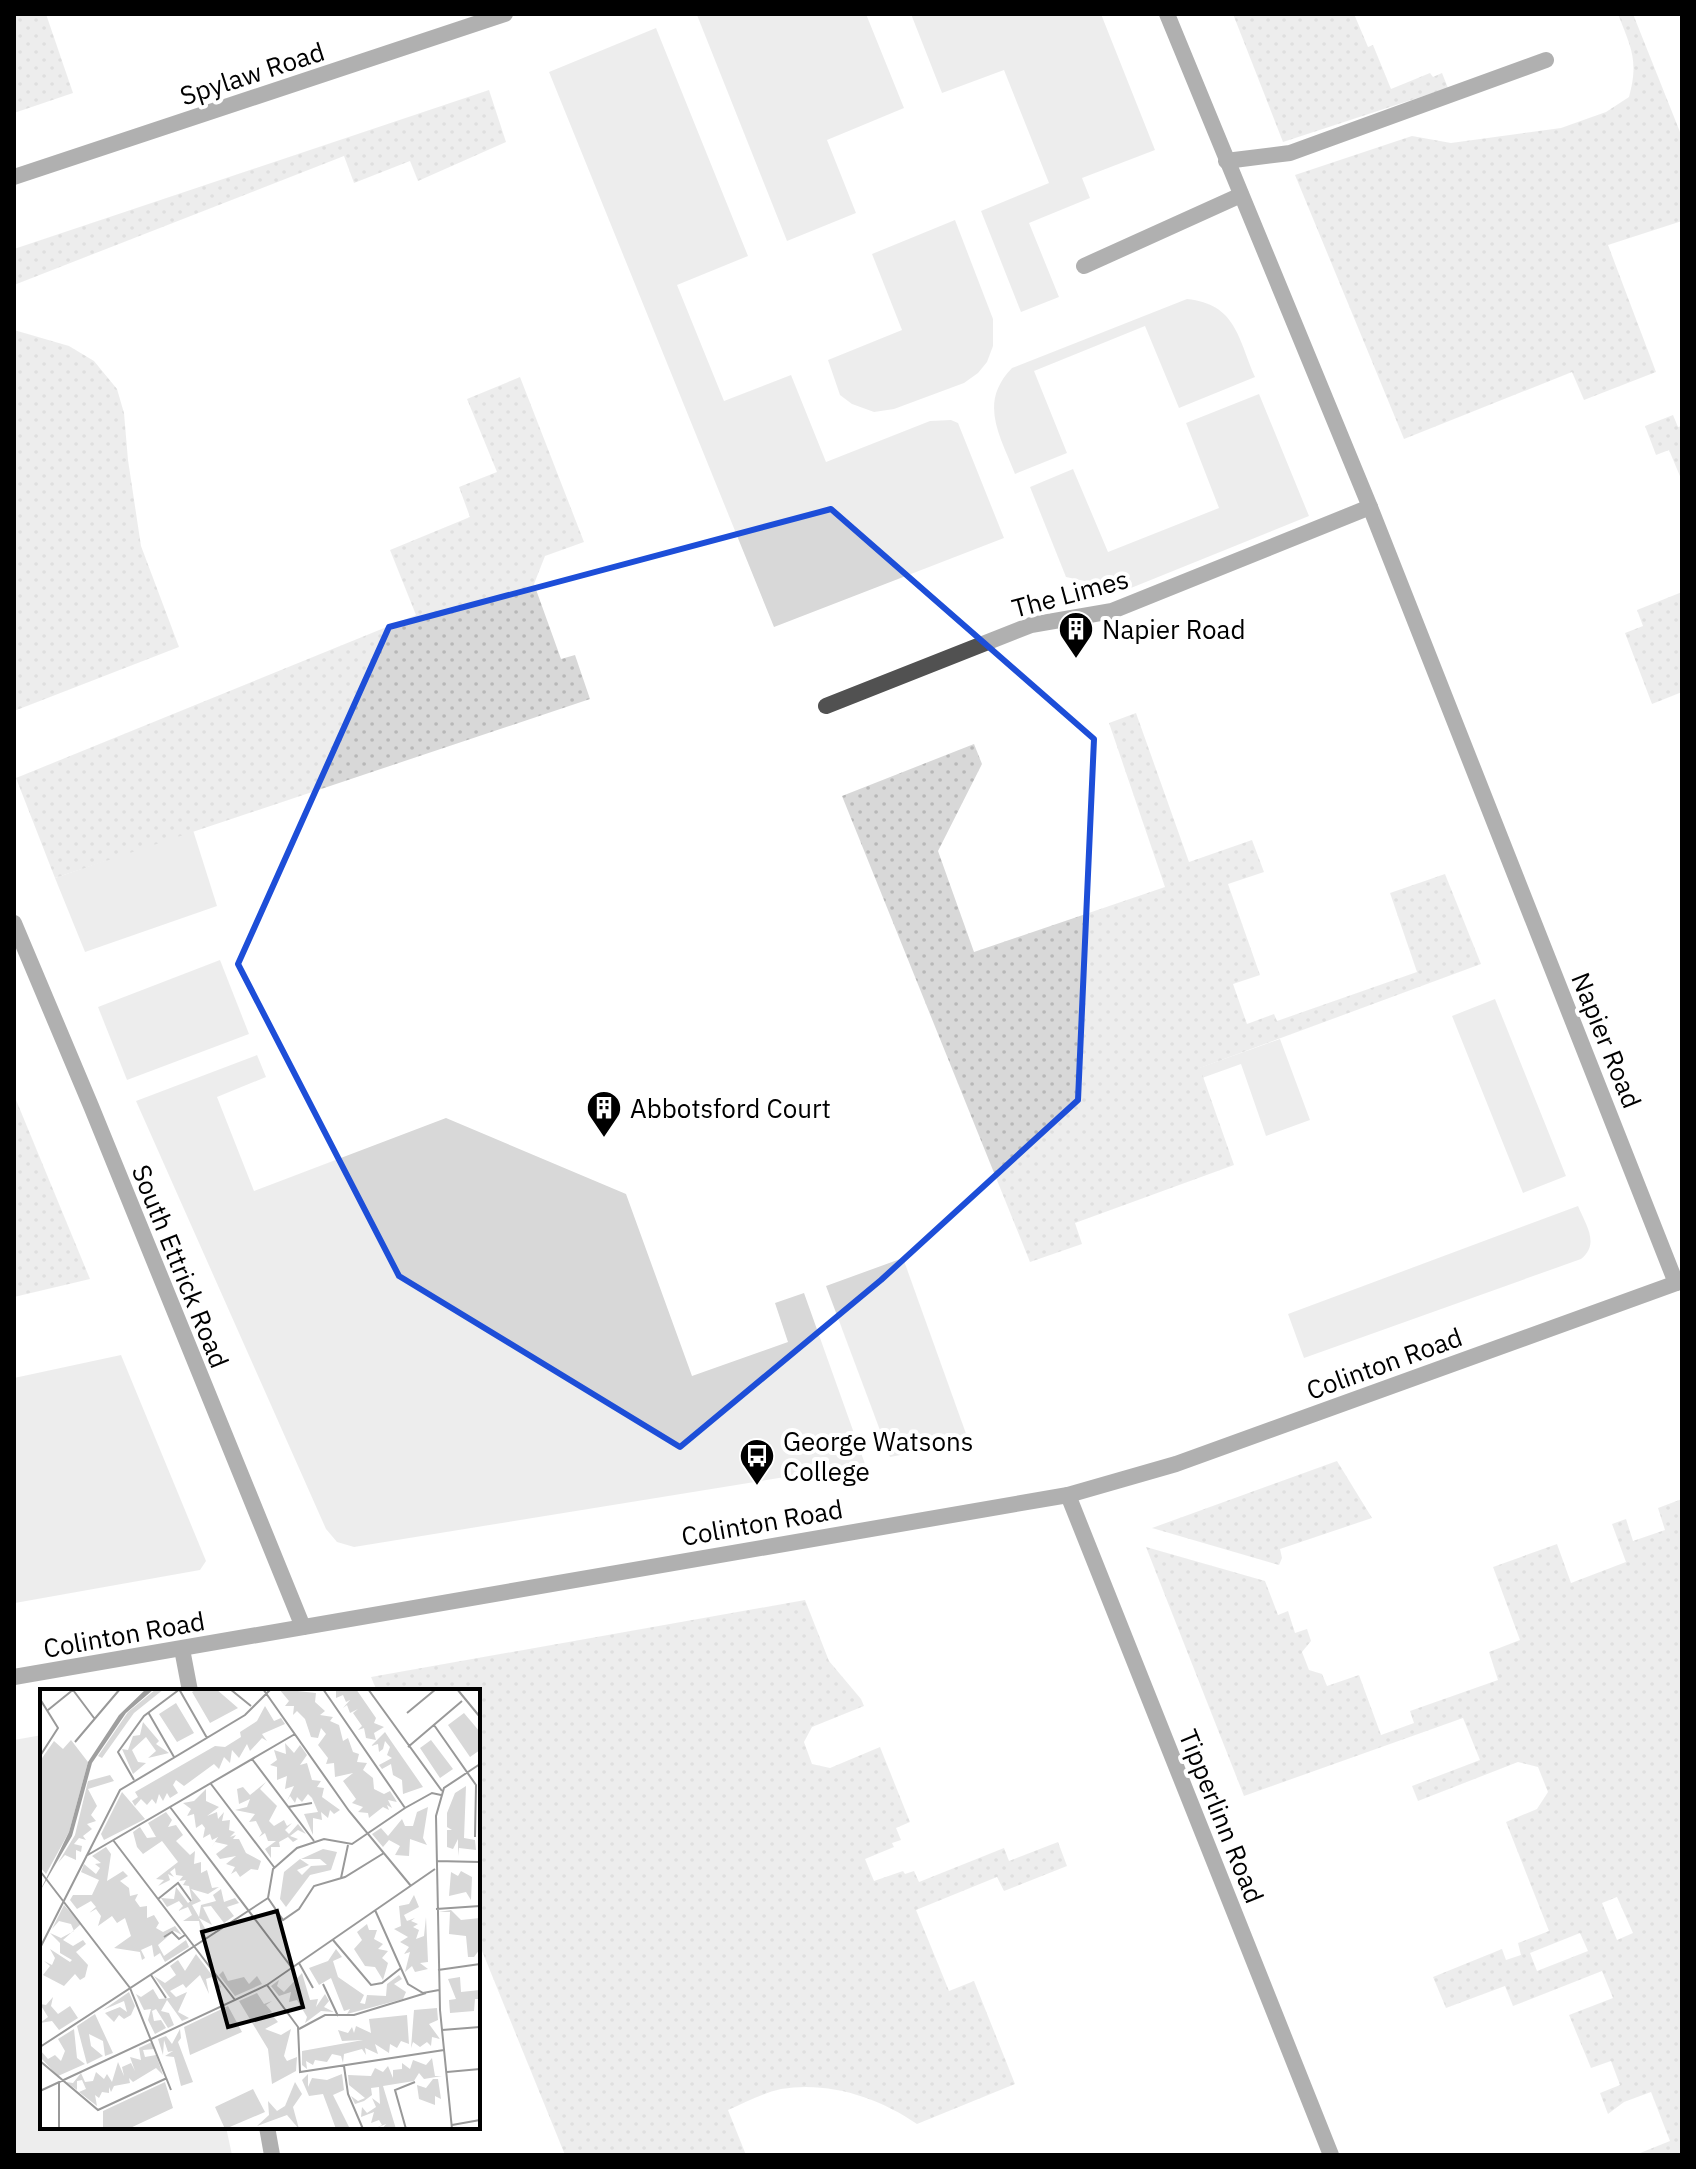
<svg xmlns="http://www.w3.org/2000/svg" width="1696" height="2169" viewBox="0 0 1696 2169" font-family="'IBM Plex Sans',sans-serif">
  <defs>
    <pattern id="garden-dots" width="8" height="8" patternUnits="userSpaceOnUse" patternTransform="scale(2)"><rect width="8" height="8" fill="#d8d8d8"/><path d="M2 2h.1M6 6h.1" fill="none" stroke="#b8b8b8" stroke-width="1.8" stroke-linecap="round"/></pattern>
  </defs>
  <rect width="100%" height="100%" fill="#fff"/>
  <g fill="#d8d8d8">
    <path d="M700 14H866L904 108 827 140 856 213 787 241 697 15Z"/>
    <path d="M911 14H1101L1155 150 1082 178 1090 198 1029 223 1059 297 1021 312 981 211 1049 183 1004 70 942 93Z"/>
    <path d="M656 28 748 256 677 285 724 401 791 375 826 462 930 421 951 420 958 423 1004 538 774 627 549 72Z"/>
    <path d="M955 220 993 319V346L987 362 978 373 964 383 894 409 874 412 852 404 840 395 828 360 902 330 872 254Z"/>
    <path d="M1187 299C1236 304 1238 338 1255 377L1179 408 1145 326 1034 371 1067 453 1015 474C1000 435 978 403 1012 368Z"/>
    <path d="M1259 394 1309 516 1126 590 1066 577 1030 487 1073 469 1108 552 1219 508 1186 423Z"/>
    <path d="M193 830 217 906 85 952 55 878Z"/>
    <path d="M220 960 249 1034 127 1080 98 1007Z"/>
    <path d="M1495 999 1566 1176 1523 1193 1452 1016Z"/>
    <path d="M1280 1039 1310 1120 1266 1136 1241 1064 1202 1078 1199 1068Z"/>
    <path d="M257 1055 266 1077 217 1097 254 1191 446 1118 626 1194 692 1376 788 1342 775 1303 804 1293 865 1464 354 1547 337 1542 326 1529 136 1101Z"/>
    <path d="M1578 1206C1586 1225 1600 1244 1581 1259L1304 1358 1288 1314Z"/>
    <path d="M903 1258 969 1442 890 1457 826 1286Z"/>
    <path d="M121 1355 206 1561 200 1570 15 1603 14 1378Z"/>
    <path d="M42 1735V2127H226L232 2155H14V1740Z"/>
  </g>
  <g fill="url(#garden-dots)" fill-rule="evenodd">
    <path d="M14 14H46L73 93 14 113Z"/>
    <path d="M1233 14H1354L1368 47 1373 45 1391 89 1430 73 1433 77 1442 73 1448 88 1283 142Z"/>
    <path d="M1618 14H1633L1682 137V221L1608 245 1656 372 1584 400 1572 372 1404 439 1295 175 1412 136 1451 143 1561 128 1606 112 1629 97C1639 60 1631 48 1618 14Z"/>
    <path d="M489 90 506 142 418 181 410 161 354 183 344 156 14 285V249Z"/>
    <path d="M14 330 69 346 94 361 117 389 124 413 128 460 141 546 179 647 14 711Z"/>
    <path d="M520 377 584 542 545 556 534 584 561 659 575 655 590 699 55 878 16 778 416 615 390 550 470 517 459 487 497 472 467 399Z"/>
    <path d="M1673 415 1678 427 1682 426V481L1669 450 1656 455 1645 426Z"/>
    <path d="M1682 592V692L1652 704 1625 633 1643 626 1637 610Z"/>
    <path d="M1136 713 1189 862 1252 840 1264 872 1228 884 1260 975 1233 984 1247 1024 1274 1014 1277 1021 1417 972 1390 893 1445 874 1481 964 1200 1068 1234 1165 1075 1223 1082 1244 1030 1262 842 796 974 744 982 764 938 851 974 952 1165 887 1109 723Z"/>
    <path d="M14 1095 90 1279 14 1297Z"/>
    <path d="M1337 1461 1372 1518 1280 1549 1282 1558 1279 1565 1152 1528Z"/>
    <path d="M1682 1499V2155H1635L1670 2141 1651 2092 1624 2102 1608 2114 1600 2093 1620 2085 1611 2061 1591 2068 1569 2015 1613 1998 1602 1971 1513 2006 1505 1986 1446 2008 1433 1977 1502 1949 1506 1960 1521 1955 1518 1943 1549 1931 1506 1822 1537 1809 1548 1792 1538 1767 1518 1762 1418 1801 1412 1786 1480 1760 1463 1718 1244 1796 1146 1547 1265 1581 1278 1615 1288 1611 1295 1633 1307 1629 1311 1641 1302 1652 1309 1670 1322 1674 1327 1686 1359 1675 1381 1735 1414 1723 1410 1711 1498 1680 1489 1652 1520 1640 1493 1567 1557 1544 1571 1583 1626 1562 1612 1524 1626 1519 1633 1541 1665 1530 1658 1508ZM1617 1897 1633 1933 1617 1940 1602 1903ZM1580 1933 1588 1951 1537 1971 1530 1953Z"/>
    <path d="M805 1600 829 1661 861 1699 864 1706 812 1727 804 1742 812 1764 830 1768 880 1747 910 1822 896 1828 901 1840 892 1843 894 1847 865 1859 874 1881 903 1871 905 1874 914 1871 919 1882 1004 1848 1009 1861 1058 1842 1067 1866 1004 1891 997 1877 916 1910 949 1991 974 1981 1015 2084 917 2124C878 2097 828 2081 781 2089 763 2093 744 2103 728 2110L746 2155H565L478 1941V1691H377L371 1677Z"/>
  </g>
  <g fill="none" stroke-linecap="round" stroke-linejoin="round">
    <g stroke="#515151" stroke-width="16">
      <path d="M1226 161 1290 153 1546 60"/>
      <path d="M1084 266 1241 195"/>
      <path d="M826 706 1031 625 1112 611 1370 507"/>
      <path d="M182 1649 190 1691"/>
      <path d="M267 2127 272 2155"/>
    </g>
    <g stroke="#515151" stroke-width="16">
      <path d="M1167 14 1370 507 1676 1283"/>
      <path d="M14 177 505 14"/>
      <path d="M14 923 91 1106 303 1627"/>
      <path d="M1068 1495 1331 2155"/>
    </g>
    <path stroke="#515151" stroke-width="16" d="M14 1677 1068 1495 1176 1464 1682 1281"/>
  </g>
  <path d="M0 0H1696V2169H0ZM831 509 1094 739 1078 1100 881 1280 680 1447 399 1276 238 964 389 627Z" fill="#fff" fill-opacity=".55" fill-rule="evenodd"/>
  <path fill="none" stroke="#1d4ed8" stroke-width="6" stroke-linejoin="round" d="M831 509 1094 739 1078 1100 881 1280 680 1447 399 1276 238 964 389 627Z"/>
  <defs>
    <symbol id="building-pin" viewBox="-11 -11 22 30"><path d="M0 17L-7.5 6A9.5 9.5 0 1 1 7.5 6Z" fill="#000" stroke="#fff"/><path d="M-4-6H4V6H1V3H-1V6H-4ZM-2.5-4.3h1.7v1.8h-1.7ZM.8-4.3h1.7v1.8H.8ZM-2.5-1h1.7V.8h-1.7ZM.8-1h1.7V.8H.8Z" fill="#fff"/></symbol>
    <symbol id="bus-pin" viewBox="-11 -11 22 30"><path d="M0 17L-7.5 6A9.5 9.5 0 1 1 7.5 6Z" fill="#000" stroke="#fff"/><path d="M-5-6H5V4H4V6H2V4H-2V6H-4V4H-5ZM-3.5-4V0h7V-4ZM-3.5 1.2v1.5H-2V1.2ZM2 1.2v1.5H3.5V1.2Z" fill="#fff"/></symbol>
  </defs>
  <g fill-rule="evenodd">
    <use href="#building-pin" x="1056" y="609" width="40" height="54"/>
    <use href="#building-pin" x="584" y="1088" width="40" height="54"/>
    <use href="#bus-pin" x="737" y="1436" width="40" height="54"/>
  </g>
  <g text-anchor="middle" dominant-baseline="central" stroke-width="8" stroke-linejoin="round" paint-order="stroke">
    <g font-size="26" fill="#000" stroke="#fff">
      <text transform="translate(252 73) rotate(-18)">Spylaw Road</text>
      <text transform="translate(1070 593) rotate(-15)">The Limes</text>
      <text transform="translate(1607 1040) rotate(68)">Napier Road</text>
      <text transform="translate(181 1266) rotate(68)">South Ettrick Road</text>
      <text transform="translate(1384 1363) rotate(-20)">Colinton Road</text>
      <text transform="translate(762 1522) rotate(-10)">Colinton Road</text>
      <text transform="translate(124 1634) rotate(-10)">Colinton Road</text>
      <text transform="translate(1222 1816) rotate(68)">Tipperlinn Road</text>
    </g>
    <g font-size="26" fill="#000" stroke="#fff" text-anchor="start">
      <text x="1102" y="629">Napier Road</text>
      <text x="630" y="1108">Abbotsford Court</text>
      <text x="783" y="1441">George Watsons<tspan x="783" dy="30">College</tspan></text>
    </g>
  </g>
  <g transform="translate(40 1689)">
    <rect width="440" height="440" fill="#fff"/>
    <path d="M31 51 48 73 29 143 6 185 0 178V72L14 52 23 60ZM82 103 105 130 64 151 61 145ZM183 282 188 292 204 288 209 295 217 287 222 295 195 307 179 286ZM13 308 11 317 18 325 30 317 38 329 19 341 12 332 0 334 8 328 0 315 6 316ZM188 317 202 343 150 366 144 338ZM213 400 225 423 185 440 175 418Z" fill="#d8d8d8"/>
    <path d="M255 393 262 405 253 418 259 440 247 426 217 437 229 426 228 412 237 422 245 417Z" fill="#d8d8d8"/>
    <path d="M116 0H124L94 24 62 69 58 67 88 23ZM157 0H176L198 19 170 34 152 3ZM239 0 276 4 275 13 285 22 280 26 293 28 290 32 299 36 303 52 308 49 313 63 319 65 317 73 327 74 323 81 333 89 334 100 344 105 350 102 357 113 348 111 352 119 347 116 349 121 343 118 329 129 328 124 318 123 323 118 312 114 316 110 303 92 313 84 295 88 294 74 286 75 288 69 278 56 286 45 281 39 278 49 271 48 265 30 257 22 253 26 254 17H245L249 12ZM296 0H316L336 29 334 34 344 38 334 44 336 51 326 49 324 39 318 41 322 37 313 24 318 20 310 24 307 16 303 19 310 11 306 13 303 6 296 9ZM136 14 154 44 137 53 119 25ZM225 17 234 32 241 29 245 35 222 45 227 52 222 49 210 62 207 55 199 69 192 61 190 74 184 68 179 80 174 75 144 97 136 91 133 96 138 104 130 109 127 104 123 112 119 105 116 115 112 110 107 116 101 110 95 117 92 112 98 108 95 103 175 57 185 58 201 48 200 43 217 32ZM424 24 440 43V61L430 68 408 36ZM103 33 119 52 116 55 129 64 108 69 116 62 106 48 92 61 98 73 106 74 93 85 82 60 88 61 93 47 100 46ZM345 43 351 52 383 98 363 105 362 91 353 86 351 75 342 80 339 76 352 69 347 66 350 58 345 52 343 60 339 63 338 55 331 57ZM391 51 413 80 400 89 380 59ZM245 54 254 64 260 56 267 66 260 76 267 74 272 91 281 92 277 98 284 99 282 108 300 121 294 125 290 121 288 129 281 123 282 131 273 129V146L264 125 278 123 272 109 268 105 262 113 257 108 255 114 250 107 247 112 254 97 245 100 247 87 237 91V78L230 76 237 71 234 61 246 65ZM70 86 74 92 48 100 57 117 51 126 56 132 47 135 52 140 43 147 46 151 39 149 34 155 42 157 41 163 36 161V171L25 166 18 174 35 146 48 92ZM226 93 220 100 237 117 229 132 234 137 244 131 247 137 252 134 245 141 249 145 258 135 266 145 258 141 250 147 258 150 253 153 248 148 239 153 240 158H231V169L225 160 236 152H228L225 144 219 148 222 144 216 132 209 133 215 125 195 121 207 118 210 110 199 115 197 100 203 98 210 106ZM426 97 424 149 435 151 436 161 419 159 418 167V150L413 160 407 158V141H412L407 138V124L415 104ZM166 100V112L179 118 167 127 177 123 178 130 184 123 182 132 190 131 189 141 195 143 190 148 196 146 193 150H199L206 164 221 172 218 181 211 180 200 188 196 182 191 185 195 178 186 175 196 167 180 170 176 165 188 156 175 153 171 159 178 148 172 151 170 145 163 149 165 139 162 135 156 139 154 125 147 127 151 120 143 114 154 112ZM388 118 383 149 387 156 370 150 369 167 355 166 360 157 349 151 343 158 332 145 341 139 348 147 362 130 365 137H373L377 123ZM126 123 132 131 128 138 136 136 143 146 136 152 150 166 155 162 154 175 161 173V184L167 181 172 199 179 198 168 205 151 200 161 212 152 216 159 228 161 216 176 212 173 206 181 200 184 213 195 209 199 214 187 218 194 227 184 234 171 217 163 218 172 236 159 229 166 241 162 249 159 232H143L152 226 148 218 138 222 143 217 139 212 127 218 121 209 134 210 136 198 148 214 152 211 149 197 143 196 146 191 139 192 143 187 136 186 135 179 130 183 134 188 128 185 130 191 118 197 124 191 116 190 138 173 122 152 103 165 97 158 93 143 100 138 107 149 116 148 108 134ZM66 158 71 165 67 192 83 182 88 187 80 192 89 199 90 207 98 205 95 211 100 218 107 217V229L114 226 119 234 116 239 123 243 135 237 142 246 134 242 118 256 124 267 146 251 149 258 125 273 120 264 114 268 112 256 101 261 105 269 102 271 100 263 74 259 91 247 85 229 77 234 72 227 58 237 61 227 56 220 49 224 56 218 51 212 37 220 30 211 33 206H52L59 191 41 183 44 175 56 185 60 179 55 175 61 174 52 167ZM283 160 297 163 291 181 270 186 246 218 240 210 244 183 260 170 269 176 257 181 262 186 271 177 287 176 280 170H261ZM421 182 432 188 431 211 426 203 409 207 411 183 418 187ZM374 206 379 218 364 226 367 232 375 229 371 232 378 235 373 238 379 241 376 250 384 247 386 228 388 273 380 274 388 280 375 283 372 277 365 283 370 263 364 265 369 258 360 253 368 248 354 240 361 237 359 217 369 215ZM24 216 41 235 23 251 33 257 43 251 46 255 36 263 48 276 45 288 40 291 35 285 24 297 3 286 10 277 4 272 12 276 15 269 10 260 30 273 32 271 20 264V254L10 244 21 249 34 242 31 235 19 232 12 240ZM411 221 421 231 440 229V260L434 268H428L426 247 409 245 410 223H399ZM327 235 329 241H337L334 250 343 255 338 260 348 262 342 269 348 274 343 291 335 278 325 277 314 260 322 251 317 243ZM296 260 302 268 293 272 298 288 324 306 320 314 325 315 327 306 346 307 347 295 359 286 362 290 354 295 366 303 363 310 307 325 310 320 304 322 291 289 279 296 269 279 288 272ZM156 265 181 298 177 300 172 288 166 290 169 305 160 286 146 299 143 295 130 302 136 308 147 303 138 323 149 329 142 332 127 311 121 322 129 324 134 336 128 339 116 320 112 322 114 332 121 331 126 339 115 345 108 331 111 320 104 321 96 305 101 308 113 300 119 310 130 309 114 287 125 294 136 286 130 277 138 271 145 282ZM262 284 270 311 278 310 276 318 285 305 289 312 284 318 294 323 281 322 265 334 267 328 257 311 249 313 251 303 239 307 231 297 239 291 237 297 244 303ZM420 288 421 303 440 301V310H435L434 322 410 324 409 311 416 310 408 290ZM89 303 95 317 91 326 84 330 79 326 74 333 65 324 80 318 87 323 84 312 63 321ZM217 304 224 315 232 312 226 316 232 323 220 328 232 326 238 333 225 340 241 346 251 340 244 367 247 372 257 368 256 382 232 395 228 360 199 312ZM397 319 398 331 389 335 400 350 392 348 391 357 387 353 380 358 373 353 371 359 374 321ZM55 325 73 364 65 367 63 352 49 345 51 357 63 367 47 375 37 337ZM367 326 369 355 361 352 357 359 350 355 349 364 335 355 338 365 325 359 326 366 322 360 304 365 303 374 301 367 292 365 287 373 275 371 273 376 266 372 267 380 262 376V362L323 351 302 352 298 341 308 344 312 338 314 344 316 337 331 344 329 330ZM34 340 37 369 45 375 18 387 0 368V361L8 370 15 366 21 372 25 362 18 350ZM140 340 141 349 138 353 153 393 141 397 134 368 125 367 133 362 128 363 124 351 123 366 118 350 126 347 132 355ZM112 353 114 360 103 361 105 368 116 366 123 386 116 379 93 393 89 389 90 394 74 397 71 403 69 398V404L62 403 59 409 55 406 57 417 39 403 46 400 42 391 37 392V401L26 393 33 394 41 384 45 393 53 392 56 383 64 390 67 385 72 393 78 373 84 387 82 378 91 374 95 382 90 368 101 371 99 359ZM392 369 395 387H402L384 390 379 384 374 392 343 397 356 440H342L346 435 334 440 342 436 339 431 331 434 334 423 321 428 322 418 327 424 336 418 332 409 340 415 339 398 331 399 332 406 324 412 315 415 311 407 318 412 325 409 309 396 308 386 331 387 335 379 343 383 348 377 353 389V381L362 380V374L370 380 373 371 386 376ZM268 385V398L272 389 287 391 302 385 304 401 293 406 310 440H296L283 405 269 407 262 391ZM393 390H398L401 410 395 407V416L379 410 377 396 386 399ZM125 393 133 419 88 440H63V422Z" fill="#d8d8d8"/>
    <path d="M106 0H114L86 24 52 74 32 147 0 202 29 143 48 73 79 26Z" fill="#9f9f9f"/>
    <path fill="none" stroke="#999" stroke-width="2" d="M139 0 167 49M190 0 211 17M223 0 309 122 371 197M283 0 365 119M328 0 402 102M417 0 440 28M33 1 54 29M0 10 18 39 0 67M8 21 34 0M108 23 134 68M367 24 396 0M394 36 436 96 435 148M35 53 80 0M368 58 422 12M212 70 274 152M94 91 78 63 104 27 140 0M171 95 234 178M130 118 252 279M248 118 272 114M73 151 195 311M344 164 305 188 274 197 259 220 243 231 228 209 233 180 257 159 284 150 312 155 365 119 392 104 401 106M46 167 255 45M396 172 440 173M0 182 90 299 131 401M301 189 308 156M118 210 138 194 151 212M396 220 440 217M335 221 368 295 383 304 399 301M124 248 132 243 139 250 145 246M293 251 331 296 342 294 361 279M0 259 80 101 205 26 231 0M259 274 273 299M398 281 440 275M111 286 126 309M283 295 298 327M227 296 258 338 260 383 404 361M259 340 285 326H314L386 304M402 341 440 338M0 358 228 209M0 372 58 421 127 389M304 377 308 405 323 440M407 383 440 380M19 393V440M0 402 227 296 395 180M412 436 440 431M366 440 355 401 375 393M412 440 400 321 396 127 404 99 440 75"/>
    <path fill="#000" fill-opacity="0.15" stroke="#000" stroke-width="4" d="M237 222 263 318 188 338 162 243Z"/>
    <rect width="440" height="440" fill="none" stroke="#000" stroke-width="4"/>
  </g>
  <rect width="1696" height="2169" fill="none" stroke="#000000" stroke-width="32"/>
</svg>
